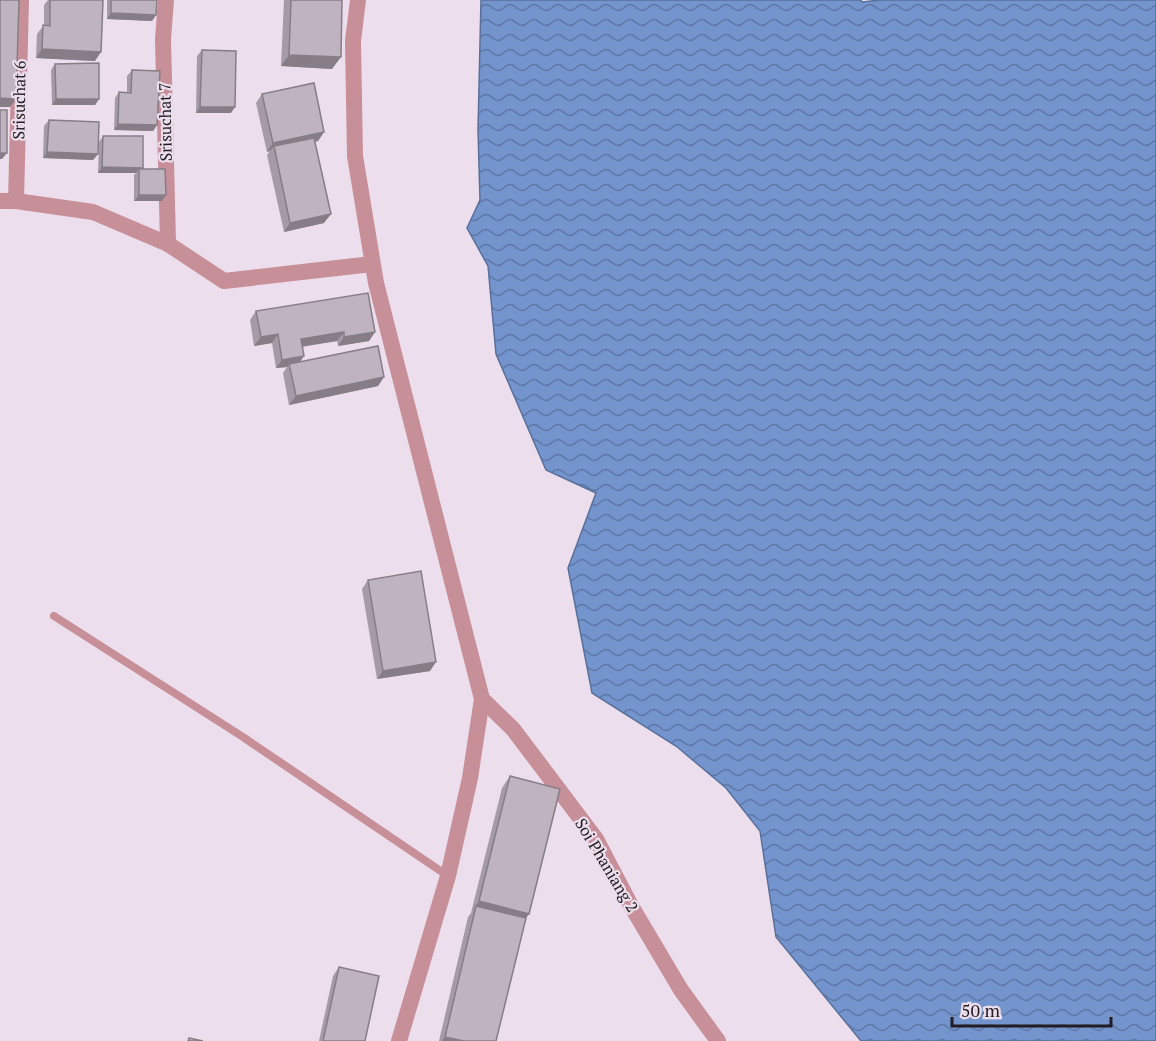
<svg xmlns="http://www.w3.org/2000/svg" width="1156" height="1041" viewBox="0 0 1156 1041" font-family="'PT Serif',serif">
  <defs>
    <pattern id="water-waves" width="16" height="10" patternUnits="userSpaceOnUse" patternTransform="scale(1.5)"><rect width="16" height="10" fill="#7394cd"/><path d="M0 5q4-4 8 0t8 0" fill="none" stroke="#5e78a6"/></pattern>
  </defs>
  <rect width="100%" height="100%" fill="#ecdeec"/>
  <path fill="url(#water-waves)" stroke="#5a709a" stroke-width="1.5" d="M481 0H861L862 2 880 0H1156V1041H861L776 937 760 831 726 788 676 746 592 693 568 568 596 493 546 470 496 354 488 266 467 228 480 200 478 130Z"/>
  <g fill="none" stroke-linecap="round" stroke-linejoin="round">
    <path stroke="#c78f98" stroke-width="8" d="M54 616 243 737 448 876"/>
    <g stroke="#c78f98" stroke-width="16">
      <path d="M166 0 163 39 168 244"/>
      <path d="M0 201H16L93 212 168 244 224 281 372 264"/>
      <path d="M16 201 21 0"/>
      <path d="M482 699 513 729 596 839 630 904 681 990 718 1041"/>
    </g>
    <path stroke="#c78f98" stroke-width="16" d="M358 0 353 41 355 156 376 283 482 699 470 778 448 876 399 1041"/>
  </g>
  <g fill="#a59aa5">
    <path d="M48 0H103L95 61 36 58 37 34 44 25V5Z"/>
    <path d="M107 0H157L156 15 152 21 107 19Z"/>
    <path d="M284 0H342L332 69 281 66Z"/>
    <path d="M202 50 231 113H196L197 56Z"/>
    <path d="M55 64 99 99 95 105H52L51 70Z"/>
    <path d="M132 70 157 125 153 131 114 130 115 98 119 92 127 93V76Z"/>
    <path d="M262 94 324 132 318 141 315 142 324 223 284 232 267 155 270 151 267 152 256 103Z"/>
    <path d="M49 120 98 154 93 160 43 158 44 126Z"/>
    <path d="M103 136 143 168 142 169 162 201H134V175L136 173H98L99 142Z"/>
    <path d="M256 311 375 332 369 341 338 346 337 341 302 346 300 362 384 377 378 386 289 405 283 373 287 367 276 368 272 343 254 346 250 320Z"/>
    <path d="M368 580 430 671 377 679 362 589Z"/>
    <path d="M510 776 525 919 496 1041H439L468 917 471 913 502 788Z"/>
    <path d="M339 967 365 1041H319L333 976Z"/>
  </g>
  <g fill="#867d86">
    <path d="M111 13 156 15 152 21 107 19Z"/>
    <path d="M42 49 101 52 95 61 36 58Z"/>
    <path d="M289 55 341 57 332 69 281 66Z"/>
    <path d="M0 98 16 99 10 107H0Z"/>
    <path d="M56 99H99L95 105H52Z"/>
    <path d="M200 107H235L231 113H196Z"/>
    <path d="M118 124 157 125 153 131 114 130Z"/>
    <path d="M324 132 318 141 274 150V146L270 151 267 152 273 143Z"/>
    <path d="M47 152 98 154 93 160 43 158Z"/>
    <path d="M0 153H7L2 159H0Z"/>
    <path d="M102 167 143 168 139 173V169L136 173H98Z"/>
    <path d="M139 195H166L162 201H134Z"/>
    <path d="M331 214 324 223 284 232 290 223Z"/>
    <path d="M344 332 337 341 295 348 301 339Z"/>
    <path d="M375 332 369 341 338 346 344 337Z"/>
    <path d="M278 334 272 343 254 346 261 337Z"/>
    <path d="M304 356 298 365 289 364 287 367 276 368 282 360Z"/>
    <path d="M384 377 378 386 289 405 296 396Z"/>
    <path d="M436 662 430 671 377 679 383 671Z"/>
    <path d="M479 901 529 914 521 925 476 906 471 913Z"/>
    <path d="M445 1037 464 1041H442Z"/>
  </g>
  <g fill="#c0b3c0" stroke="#867d86" stroke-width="1.5">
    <path d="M0 0H19L16 99 0 98Z"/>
    <path d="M50 0H103L101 52 42 49 43 25 50 26Z"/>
    <path d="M111 0H157L156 15 111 13Z"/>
    <path d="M291 0H342L341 57 289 55Z"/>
    <path d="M202 50 236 51 235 107H200Z"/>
    <path d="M99 63V99H56L55 64Z"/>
    <path d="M132 70 160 71 157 125 118 124 119 92 131 93Z"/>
    <path d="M314 83 324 132 273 143 262 94Z"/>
    <rect x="0" y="110" width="7" height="43"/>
    <path d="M49 120 99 122 98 154 47 152Z"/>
    <path d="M103 136H143V168L102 167Z"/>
    <path d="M314 138 331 214 290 223 274 146Z"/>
    <path d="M139 169H165L166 195H139Z"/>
    <path d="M368 293 375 332 344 337V332L301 339 304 356 282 360 278 334 261 337 256 311Z"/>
    <path d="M378 346 384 377 296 396 289 364Z"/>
    <path d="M421 571 436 662 383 671 368 580Z"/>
    <path d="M510 776 560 789 529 914 479 901Z"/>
    <path d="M476 906 526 918 496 1041H464L445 1037Z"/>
    <path d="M339 967 379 976 365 1041H323Z"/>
    <path d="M189 1038 203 1041H188Z"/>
  </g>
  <g text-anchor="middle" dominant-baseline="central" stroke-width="4.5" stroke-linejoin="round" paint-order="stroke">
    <g font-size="16" fill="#211d22" stroke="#ecdeec">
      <text transform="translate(19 100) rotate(-89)">Srisuchat 6</text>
      <text transform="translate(165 122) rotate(-91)">Srisuchat 7</text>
      <text transform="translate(607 865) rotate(59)">Soi Phaniang 2</text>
    </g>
  </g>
  <path d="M952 1017v9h159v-9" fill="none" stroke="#211d22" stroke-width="3"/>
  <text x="961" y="1017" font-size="18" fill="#211d22" stroke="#ecdeec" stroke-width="4.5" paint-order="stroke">50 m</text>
</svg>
